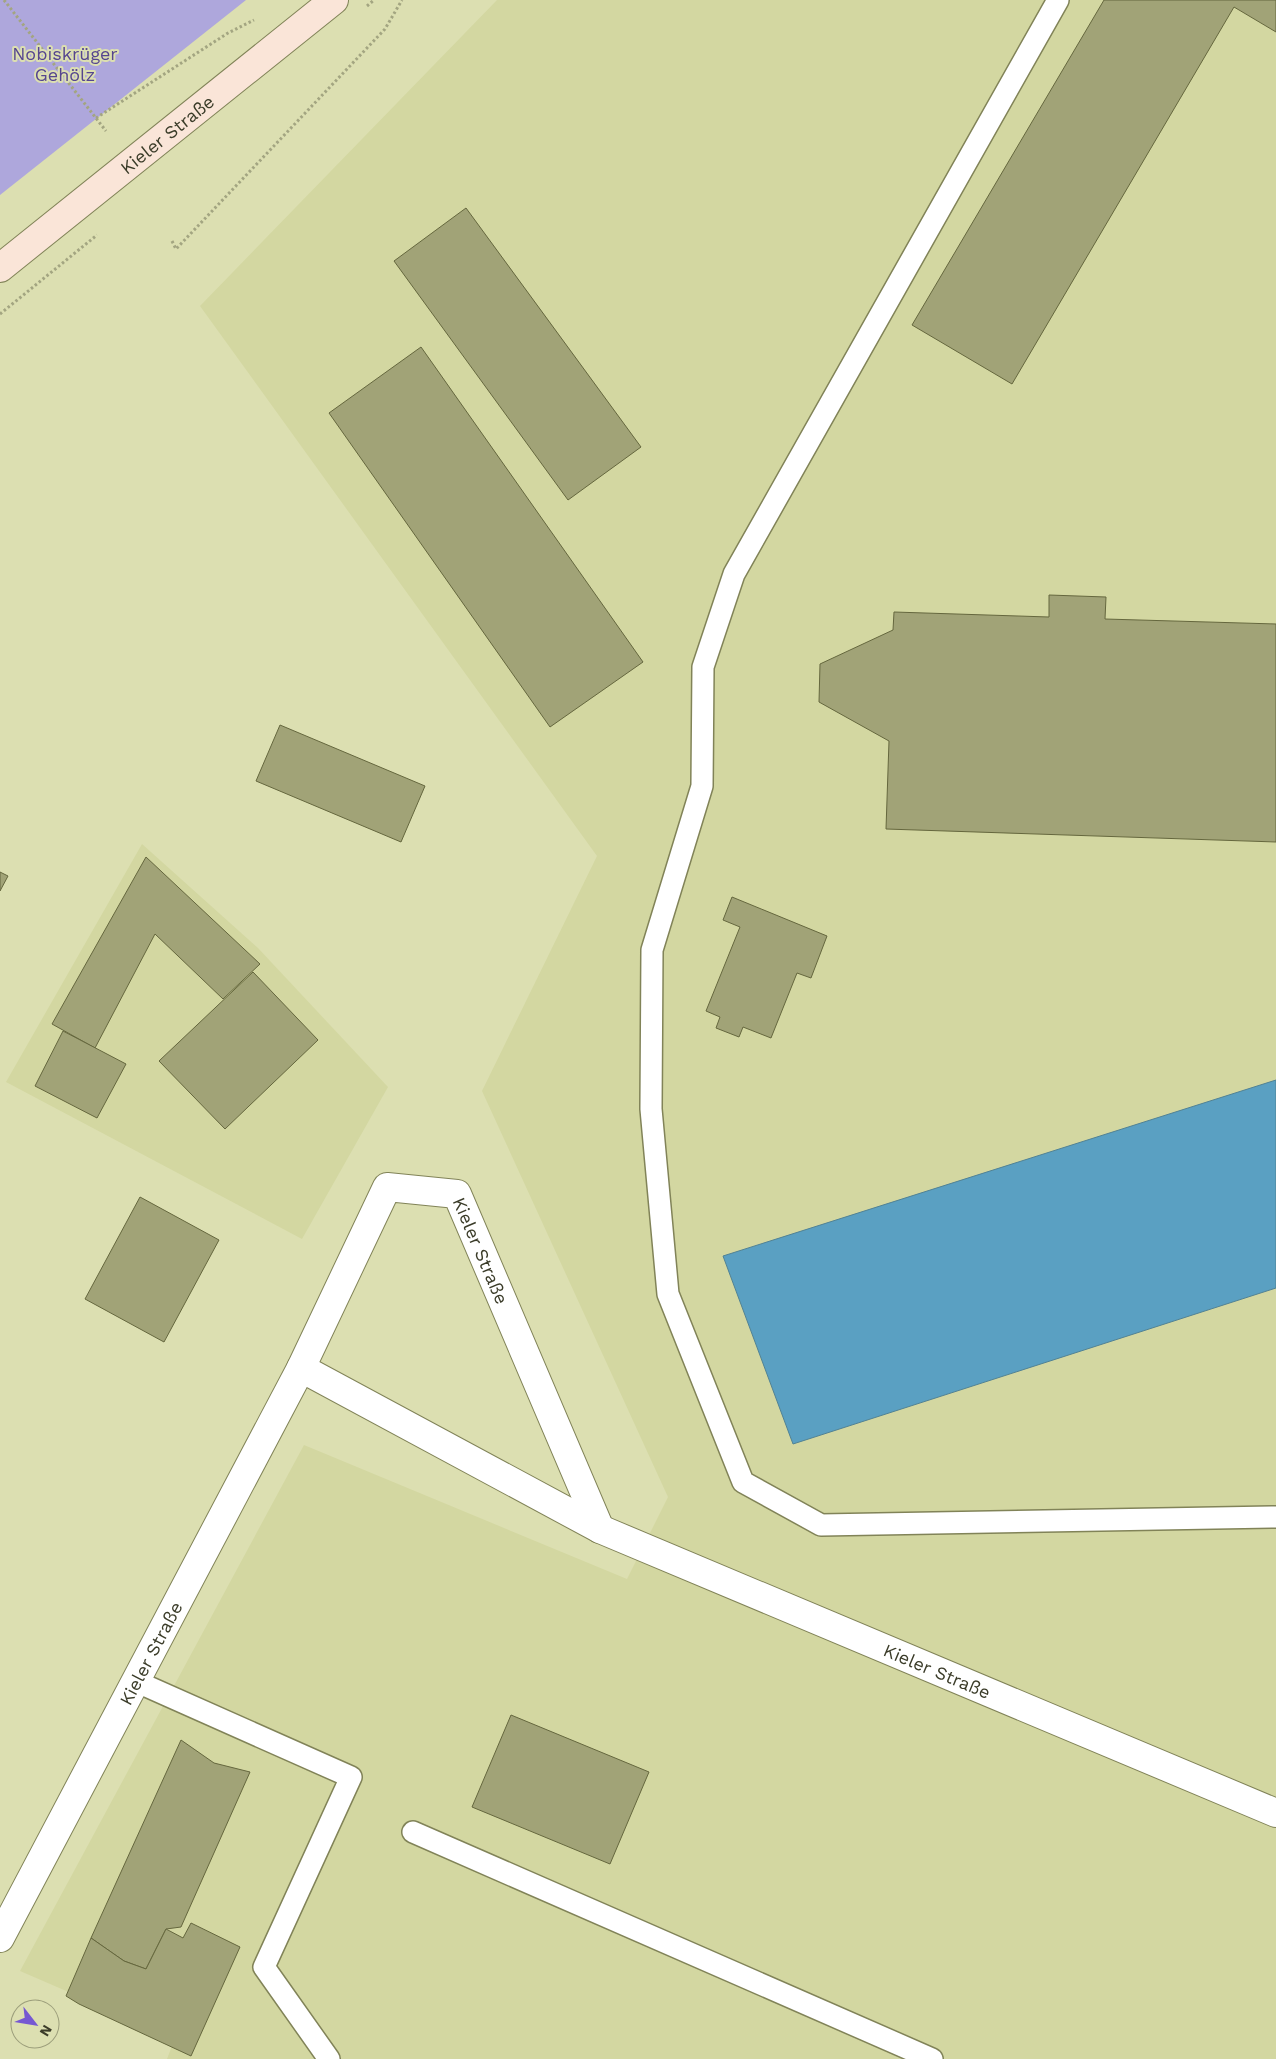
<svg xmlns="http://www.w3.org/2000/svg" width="1276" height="2059" viewBox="0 0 1276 2059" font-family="'Work Sans',sans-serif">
  <rect width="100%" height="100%" fill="#dcdfb1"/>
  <g fill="#d3d7a1">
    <path d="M497 0H1276V2059H167L175 2038 20 1971 304 1445 627 1579 668 1497 482 1091 597 856 200 306Z"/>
    <path d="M142 844 258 948 388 1087 302 1239 6 1082Z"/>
  </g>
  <path fill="#aea7dc" d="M0 0H246L0 195Z"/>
  <path fill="#5aa0c2" stroke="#518294" d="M1276 1080V1288L793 1444 723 1256Z"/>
  <g fill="#a1a377" stroke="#65673e">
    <path d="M1104 0H1276V32L1234 7 1012 384 912 325Z"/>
    <path d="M466 208 641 447 568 500 394 261Z"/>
    <path d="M421 347 643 662 550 727 329 413Z"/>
    <path d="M1049 595 1106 597 1105 619 1276 624V842L886 829 889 741 819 702 820 664 893 630 894 612 1049 617Z"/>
    <path d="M280 725 425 786 401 842 256 781Z"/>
    <path d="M146 857 260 964 223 999 155 934 95 1048 52 1024Z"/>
    <path d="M0 872 8 876 0 891Z"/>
    <path d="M732 897 827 936 811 978 797 973 771 1038 743 1027 739 1037 716 1028 720 1017 706 1011 740 927 723 920Z"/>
    <path d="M253 972 318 1040 225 1129 159 1061Z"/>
    <path d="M63 1031 126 1064 97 1118 35 1086Z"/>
    <path d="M140 1197 219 1240 164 1342 85 1299Z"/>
    <path d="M511 1715 649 1772 610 1864 472 1807Z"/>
    <path d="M181 1740 214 1763 250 1772 181 1927 166 1929 146 1969 124 1961 91 1938Z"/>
    <path d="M191 1923 240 1947 191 2056 79 2004 66 1996 91 1938 124 1961 146 1969 166 1929 183 1938Z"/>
  </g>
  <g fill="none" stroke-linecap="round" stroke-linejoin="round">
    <defs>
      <g id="service">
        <path d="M1058 0 734 574 703 667 702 786 652 950 651 1109 668 1294 743 1482 821 1525 1276 1517"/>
        <path d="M135 1681 351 1777 264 1967 329 2059"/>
        <path d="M413 1832 932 2059"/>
      </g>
      <g id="minor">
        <path id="s1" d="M301 1368 387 1187 457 1194 600 1529"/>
        <path id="s2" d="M0 1938 301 1368 600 1529 1276 1813"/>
      </g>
      <g id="secondary">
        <path id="s3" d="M0 268 334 0"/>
      </g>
    </defs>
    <use href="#service" stroke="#818358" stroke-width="24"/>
    <use href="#minor" stroke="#818358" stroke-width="30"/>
    <use href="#secondary" stroke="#818358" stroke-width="30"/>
    <g stroke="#a3a581" stroke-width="3" stroke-dasharray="2.5 2.5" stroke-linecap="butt">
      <path d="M4 0 106 131"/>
      <path d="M367 6 374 0"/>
      <path d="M96 118 228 33 254 20"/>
      <path d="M172 241 176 249 385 29 402 0"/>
      <path d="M0 314 97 235"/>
    </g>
    <use href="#service" stroke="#fff" stroke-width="21"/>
    <use href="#minor" stroke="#fff" stroke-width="28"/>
    <use href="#secondary" stroke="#fae5d8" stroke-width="28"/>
  </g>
  <g text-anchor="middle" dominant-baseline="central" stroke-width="4" stroke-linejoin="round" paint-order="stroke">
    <g font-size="18" fill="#55458f" stroke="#dcdfb1">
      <text x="65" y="53">Nobiskrüger<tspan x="65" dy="21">Gehölz</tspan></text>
    </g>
    <g font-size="18" fill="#3b3c29" stroke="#dcdfb1">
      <text stroke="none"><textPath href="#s3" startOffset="214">Kieler Straße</textPath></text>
      <text stroke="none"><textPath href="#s1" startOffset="332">Kieler Straße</textPath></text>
      <text stroke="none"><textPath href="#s2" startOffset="322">Kieler Straße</textPath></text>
      <text stroke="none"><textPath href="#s2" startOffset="1350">Kieler Straße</textPath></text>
    </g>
  </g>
  <g transform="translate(35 2024) rotate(121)"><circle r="24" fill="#dcdfb1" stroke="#9c9e7b"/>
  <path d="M0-4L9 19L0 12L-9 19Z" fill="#7658d2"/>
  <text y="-8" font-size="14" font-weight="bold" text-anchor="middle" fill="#3b3c29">N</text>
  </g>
</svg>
